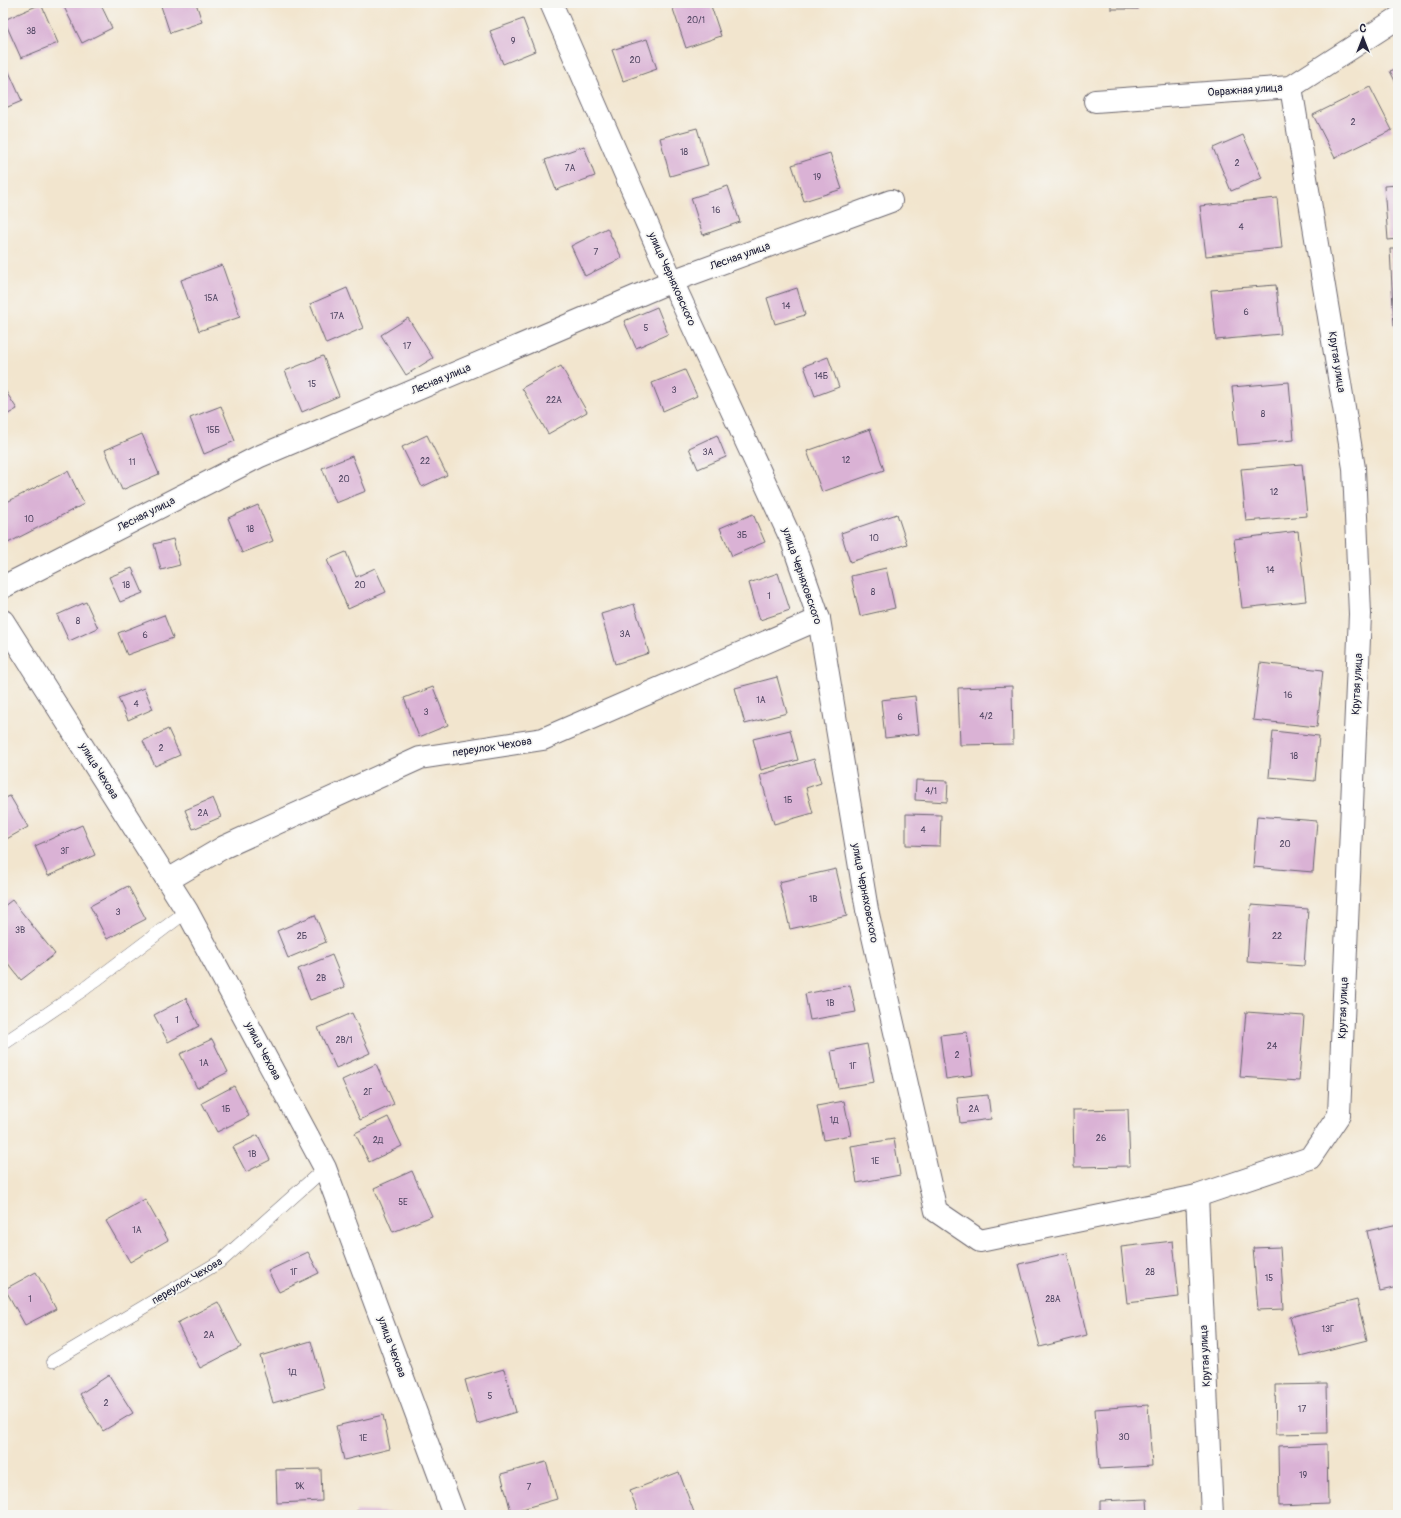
<svg xmlns="http://www.w3.org/2000/svg" width="1401" height="1518" viewBox="0 0 1401 1518" font-family="Pangolin,sans-serif">
  <rect width="100%" height="100%" fill="#f6f6f2"/>
  <filter id="ink" filterUnits="userSpaceOnUse"><feTurbulence type="fractalNoise" baseFrequency=".025" numOctaves="2"/><feDisplacementMap in="SourceGraphic" scale="8" xChannelSelector="R" yChannelSelector="G"/><feConvolveMatrix kernelMatrix="1 2 1 2 8 2 1 2 1" color-interpolation-filters="sRGB"/></filter>
  <filter id="wash" filterUnits="userSpaceOnUse"><feTurbulence type="fractalNoise" baseFrequency=".012" numOctaves="4" result="noise"/><feDisplacementMap in="SourceGraphic" scale="16" xChannelSelector="R" yChannelSelector="G"/><feGaussianBlur stdDeviation="0.9" result="paint"/><feColorMatrix in="noise" values="0 0 0 0 0 0 0 0 0 0 0 0 0 0 0 0 0 1.4 0 .05"/><feComposite in="paint" operator="in"/></filter>
  <g filter="url(#wash)">
    <rect width="100%" height="100%" fill="#f2e5ce"/>
    <g id="blocks">
      <g fill="#dab2d5">
        <path d="M62 3H100L112 28 82 43Z"/>
        <path d="M160 3H196L202 22 170 33Z"/>
        <path d="M671 3H710L721 36 686 48Z"/>
        <rect x="1111" y="3" width="27" height="6"/>
        <path d="M41 4 58 43 21 58 4 20Z"/>
        <path d="M523 19 535 51 503 64 490 31Z"/>
        <path d="M647 39 657 69 623 81 612 50Z"/>
        <path d="M5 63 22 101 3 109V64Z"/>
        <path d="M1398 68V87L1390 71Z"/>
        <path d="M1370 87 1392 130 1335 158 1313 115Z"/>
        <path d="M697 128 708 165 670 176 660 138Z"/>
        <path d="M1243 135 1262 178 1231 191 1213 148Z"/>
        <path d="M584 146 595 176 556 190 545 160Z"/>
        <path d="M830 153 842 189 804 201 792 165Z"/>
        <path d="M1398 185V239L1388 240 1384 186Z"/>
        <path d="M728 186 740 222 703 235 691 198Z"/>
        <path d="M1277 198 1282 248 1206 256 1200 206Z"/>
        <path d="M607 228 622 258 585 276 571 246Z"/>
        <path d="M1390 249H1398V326H1394Z"/>
        <path d="M222 265 240 317 199 331 181 280Z"/>
        <path d="M1276 285 1281 334 1216 340 1211 290Z"/>
        <path d="M347 288 363 328 326 344 310 304Z"/>
        <path d="M797 288 805 315 775 324 767 298Z"/>
        <path d="M657 307 668 334 636 348 624 321Z"/>
        <path d="M408 318 433 358 406 375 381 335Z"/>
        <path d="M323 356 339 396 302 412 285 371Z"/>
        <path d="M828 357 839 387 815 396 804 366Z"/>
        <path d="M561 366 587 412 548 434 522 388Z"/>
        <path d="M685 370 697 396 663 411 652 383Z"/>
        <path d="M1289 382 1294 440 1238 445 1232 387Z"/>
        <path d="M3 387 17 409 3 417Z"/>
        <path d="M221 406 235 441 204 454 190 418Z"/>
        <path d="M870 429 884 470 822 492 807 451Z"/>
        <path d="M142 434 159 474 122 490 105 450Z"/>
        <path d="M427 435 447 475 422 487 402 447Z"/>
        <path d="M717 435 726 457 698 469 689 448Z"/>
        <path d="M352 456 366 491 336 503 322 468Z"/>
        <path d="M1302 464 1307 516 1246 521 1241 469Z"/>
        <path d="M68 471 84 504 8 543 3 534V504Z"/>
        <path d="M258 505 273 541 242 553 228 518Z"/>
        <path d="M753 514 765 542 732 556 720 528Z"/>
        <path d="M897 514 907 544 850 562 841 533Z"/>
        <path d="M1298 531 1306 601 1242 608 1234 539Z"/>
        <path d="M173 539 180 565 161 570 154 544Z"/>
        <path d="M346 552 356 577 375 568 386 592 348 609 327 560Z"/>
        <path d="M132 568 143 593 120 602 109 577Z"/>
        <path d="M886 568 895 608 860 616 851 576Z"/>
        <path d="M778 573 790 610 760 620 749 583Z"/>
        <path d="M86 602 98 628 69 641 57 615Z"/>
        <path d="M634 604 649 653 615 664 601 614Z"/>
        <path d="M164 615 173 638 127 655 118 633Z"/>
        <path d="M1260 663 1323 670 1317 727 1253 720Z"/>
        <path d="M777 677 787 713 745 724 735 688Z"/>
        <path d="M1012 686 1013 744 960 745 958 688Z"/>
        <path d="M433 687 448 725 419 737 404 698Z"/>
        <path d="M144 688 153 709 128 720 118 698Z"/>
        <path d="M915 696 919 734 885 738 881 700Z"/>
        <path d="M168 729 180 755 155 766 143 741Z"/>
        <path d="M790 730 798 760 761 770 753 739Z"/>
        <path d="M1273 731 1319 736 1315 781 1269 777Z"/>
        <path d="M814 759 821 783 806 788 813 813 774 824 760 775Z"/>
        <path d="M916 780 948 781 947 802 915 800Z"/>
        <path d="M10 796 28 827 3 841V799Z"/>
        <path d="M213 798 221 817 193 829 185 810Z"/>
        <path d="M906 814 941 815 940 846 906 845Z"/>
        <path d="M1257 816 1317 821 1313 872 1253 867Z"/>
        <path d="M82 825 95 855 48 876 35 846Z"/>
        <path d="M836 869 847 916 790 929 779 882Z"/>
        <path d="M128 886 146 919 107 939 90 906Z"/>
        <path d="M12 900 55 954 21 980 3 957V907Z"/>
        <path d="M1251 905 1308 909 1304 966 1247 962Z"/>
        <path d="M315 915 326 942 288 958 277 931Z"/>
        <path d="M332 955 345 987 310 1000 298 969Z"/>
        <path d="M850 985 856 1012 810 1020 805 994Z"/>
        <path d="M186 998 199 1026 168 1042 154 1015Z"/>
        <path d="M1246 1012 1304 1016 1299 1081 1240 1077Z"/>
        <path d="M352 1013 370 1053 336 1068 318 1028Z"/>
        <path d="M967 1032 973 1075 946 1079 940 1035Z"/>
        <path d="M212 1039 228 1072 197 1088 180 1054Z"/>
        <path d="M867 1044 874 1082 838 1088 831 1051Z"/>
        <path d="M376 1064 394 1104 360 1120 342 1080Z"/>
        <path d="M234 1086 249 1116 217 1132 202 1103Z"/>
        <path d="M988 1095 991 1119 960 1123 957 1098Z"/>
        <path d="M844 1101 851 1135 824 1140 817 1106Z"/>
        <path d="M1128 1109 1130 1166 1074 1167 1073 1110Z"/>
        <path d="M388 1117 402 1146 369 1162 355 1133Z"/>
        <path d="M258 1135 270 1160 246 1172 233 1147Z"/>
        <path d="M894 1139 900 1175 857 1183 851 1146Z"/>
        <path d="M412 1171 432 1216 393 1232 374 1188Z"/>
        <path d="M145 1199 168 1240 130 1262 106 1221Z"/>
        <path d="M1398 1224V1287L1380 1291 1367 1231Z"/>
        <path d="M1173 1241 1179 1297 1127 1303 1121 1247Z"/>
        <path d="M1280 1247 1284 1309 1258 1310 1253 1248Z"/>
        <path d="M308 1252 319 1273 279 1292 268 1271Z"/>
        <path d="M1067 1253 1087 1335 1040 1347 1019 1264Z"/>
        <path d="M36 1272 56 1309 25 1325 5 1289Z"/>
        <path d="M1357 1300 1367 1340 1300 1357 1290 1317Z"/>
        <path d="M218 1302 241 1347 200 1368 177 1323Z"/>
        <path d="M311 1341 324 1388 273 1403 260 1356Z"/>
        <path d="M504 1369 516 1412 477 1424 465 1380Z"/>
        <path d="M109 1375 133 1413 103 1431 80 1394Z"/>
        <path d="M1327 1384 1328 1433 1276 1434 1275 1385Z"/>
        <path d="M1148 1405 1152 1466 1099 1469 1095 1409Z"/>
        <path d="M383 1415 390 1449 344 1460 336 1426Z"/>
        <path d="M1327 1444 1328 1504 1279 1506 1278 1446Z"/>
        <path d="M546 1462 557 1499 511 1512 501 1474Z"/>
        <path d="M321 1469 322 1501 277 1503 276 1470Z"/>
        <path d="M679 1472 695 1515H639L630 1491Z"/>
        <path d="M1147 1499 1148 1515H1100V1501Z"/>
        <path d="M356 1511 403 1513V1515H356Z"/>
      </g>
    </g>
  </g>
  <g filter="url(#ink)">
    <use href="#blocks" fill-opacity="0" stroke="#6b666e" stroke-width="1"/>
    <g fill="none" stroke-linecap="round" stroke-linejoin="round">
      <defs>
        <g id="service">
          <path d="M3 1044 84 989 187 911"/>
          <path d="M53 1361 221 1261 325 1168"/>
        </g>
        <g id="minor">
          <path d="M551 3 672 281 792 541 819 619 867 910 936 1211 980 1241 1197 1196 1310 1158 1339 1115 1360 614 1354 468 1291 87"/>
          <path d="M1095 101 1291 87 1398 18"/>
          <path d="M3 587 258 457 672 281 891 201"/>
          <path d="M3 621 187 911 325 1168 454 1515"/>
          <path d="M168 880 224 847 420 758 543 739 819 619"/>
          <path d="M1197 1196 1212 1515"/>
        </g>
      </defs>
      <use href="#service" stroke="#6b666e" stroke-width="14"/>
      <use href="#minor" stroke="#6b666e" stroke-width="24"/>
      <use href="#service" stroke="#fff" stroke-width="13"/>
      <use href="#minor" stroke="#fff" stroke-width="22"/>
    </g>
  </g>
  <g text-anchor="middle" dominant-baseline="central" stroke-width="3.5" stroke-linejoin="round" paint-order="stroke">
    <g font-size="9" fill="#504662">
      <text x="696" y="20">20/1</text>
      <text x="31" y="31">38</text>
      <text x="513" y="41">9</text>
      <text x="635" y="60">20</text>
      <text x="1353" y="122">2</text>
      <text x="684" y="152">18</text>
      <text x="1237" y="163">2</text>
      <text x="570" y="168">7А</text>
      <text x="817" y="177">19</text>
      <text x="716" y="210">16</text>
      <text x="1241" y="227">4</text>
      <text x="596" y="252">7</text>
      <text x="211" y="298">15А</text>
      <text x="786" y="306">14</text>
      <text x="1246" y="312">6</text>
      <text x="337" y="316">17А</text>
      <text x="646" y="328">5</text>
      <text x="407" y="346">17</text>
      <text x="821" y="376">14Б</text>
      <text x="312" y="384">15</text>
      <text x="674" y="390">3</text>
      <text x="554" y="400">22А</text>
      <text x="1263" y="414">8</text>
      <text x="213" y="430">15Б</text>
      <text x="708" y="452">3А</text>
      <text x="846" y="460">12</text>
      <text x="425" y="461">22</text>
      <text x="132" y="462">11</text>
      <text x="344" y="479">20</text>
      <text x="1274" y="492">12</text>
      <text x="29" y="519">10</text>
      <text x="250" y="529">18</text>
      <text x="742" y="535">3Б</text>
      <text x="874" y="538">10</text>
      <text x="1270" y="570">14</text>
      <text x="126" y="585">18</text>
      <text x="360" y="585">20</text>
      <text x="873" y="592">8</text>
      <text x="769" y="596">1</text>
      <text x="78" y="621">8</text>
      <text x="625" y="634">3А</text>
      <text x="145" y="635">6</text>
      <text x="1288" y="695">16</text>
      <text x="761" y="700">1А</text>
      <text x="136" y="704">4</text>
      <text x="426" y="712">3</text>
      <text x="986" y="716">4/2</text>
      <text x="900" y="717">6</text>
      <text x="161" y="748">2</text>
      <text x="1294" y="756">18</text>
      <text x="931" y="791">4/1</text>
      <text x="788" y="800">1Б</text>
      <text x="203" y="813">2А</text>
      <text x="923" y="830">4</text>
      <text x="1285" y="844">20</text>
      <text x="65" y="851">3Г</text>
      <text x="813" y="899">1В</text>
      <text x="118" y="912">3</text>
      <text x="20" y="930">3В</text>
      <text x="302" y="936">2Б</text>
      <text x="1277" y="936">22</text>
      <text x="321" y="978">2В</text>
      <text x="830" y="1003">1В</text>
      <text x="177" y="1020">1</text>
      <text x="344" y="1040">2В/1</text>
      <text x="1272" y="1046">24</text>
      <text x="957" y="1055">2</text>
      <text x="204" y="1063">1А</text>
      <text x="853" y="1066">1Г</text>
      <text x="368" y="1092">2Г</text>
      <text x="226" y="1109">1Б</text>
      <text x="974" y="1109">2А</text>
      <text x="834" y="1120">1Д</text>
      <text x="1101" y="1138">26</text>
      <text x="378" y="1140">2Д</text>
      <text x="252" y="1154">1В</text>
      <text x="875" y="1161">1Е</text>
      <text x="403" y="1202">5Е</text>
      <text x="137" y="1230">1А</text>
      <text x="294" y="1272">1Г</text>
      <text x="1150" y="1272">28</text>
      <text x="1269" y="1278">15</text>
      <text x="30" y="1299">1</text>
      <text x="1053" y="1299">28А</text>
      <text x="1328" y="1329">13Г</text>
      <text x="209" y="1335">2А</text>
      <text x="292" y="1372">1Д</text>
      <text x="490" y="1396">5</text>
      <text x="106" y="1403">2</text>
      <text x="1302" y="1409">17</text>
      <text x="1124" y="1437">30</text>
      <text x="363" y="1438">1Е</text>
      <text x="1303" y="1475">19</text>
      <text x="299" y="1486">1Ж</text>
      <text x="529" y="1487">7</text>
    </g>
    <g font-size="11" fill="#22223b" stroke="#f6f6f2">
      <text transform="translate(1245 90) rotate(-4)">Овражная улица</text>
      <text transform="translate(740 256) rotate(-20)">Лесная улица</text>
      <text transform="translate(672 279) rotate(66)">улица Черняховского</text>
      <text transform="translate(1337 362) rotate(81)">Крутая улица</text>
      <text transform="translate(441 379) rotate(-23)">Лесная улица</text>
      <text transform="translate(146 514) rotate(-27)">Лесная улица</text>
      <text transform="translate(802 576) rotate(71)">улица Черняховского</text>
      <text transform="translate(1357 684) rotate(-87)">Крутая улица</text>
      <text transform="translate(492 747) rotate(-9)">переулок Чехова</text>
      <text transform="translate(99 771) rotate(58)">улица Чехова</text>
      <text transform="translate(865 893) rotate(79)">улица Черняховского</text>
      <text transform="translate(1343 1008) rotate(-88)">Крутая улица</text>
      <text transform="translate(263 1051) rotate(62)">улица Чехова</text>
      <text transform="translate(187 1281) rotate(-31)">переулок Чехова</text>
      <text transform="translate(392 1347) rotate(70)">улица Чехова</text>
      <text transform="translate(1205 1356) rotate(-93)">Крутая улица</text>
    </g>
  </g>
  <rect width="1401" height="1518" fill="none" stroke="#f6f6f2" stroke-width="16"/>
  <g transform="translate(1363 38)" stroke="#f6f6f2" stroke-width="3" paint-order="stroke">
  <path d="M0-3L7 15L0 10L-7 15Z" fill="#22223b"/>
  <text y="-6" font-size="11" font-weight="bold" text-anchor="middle" fill="#22223b">С</text>
  </g>
</svg>
